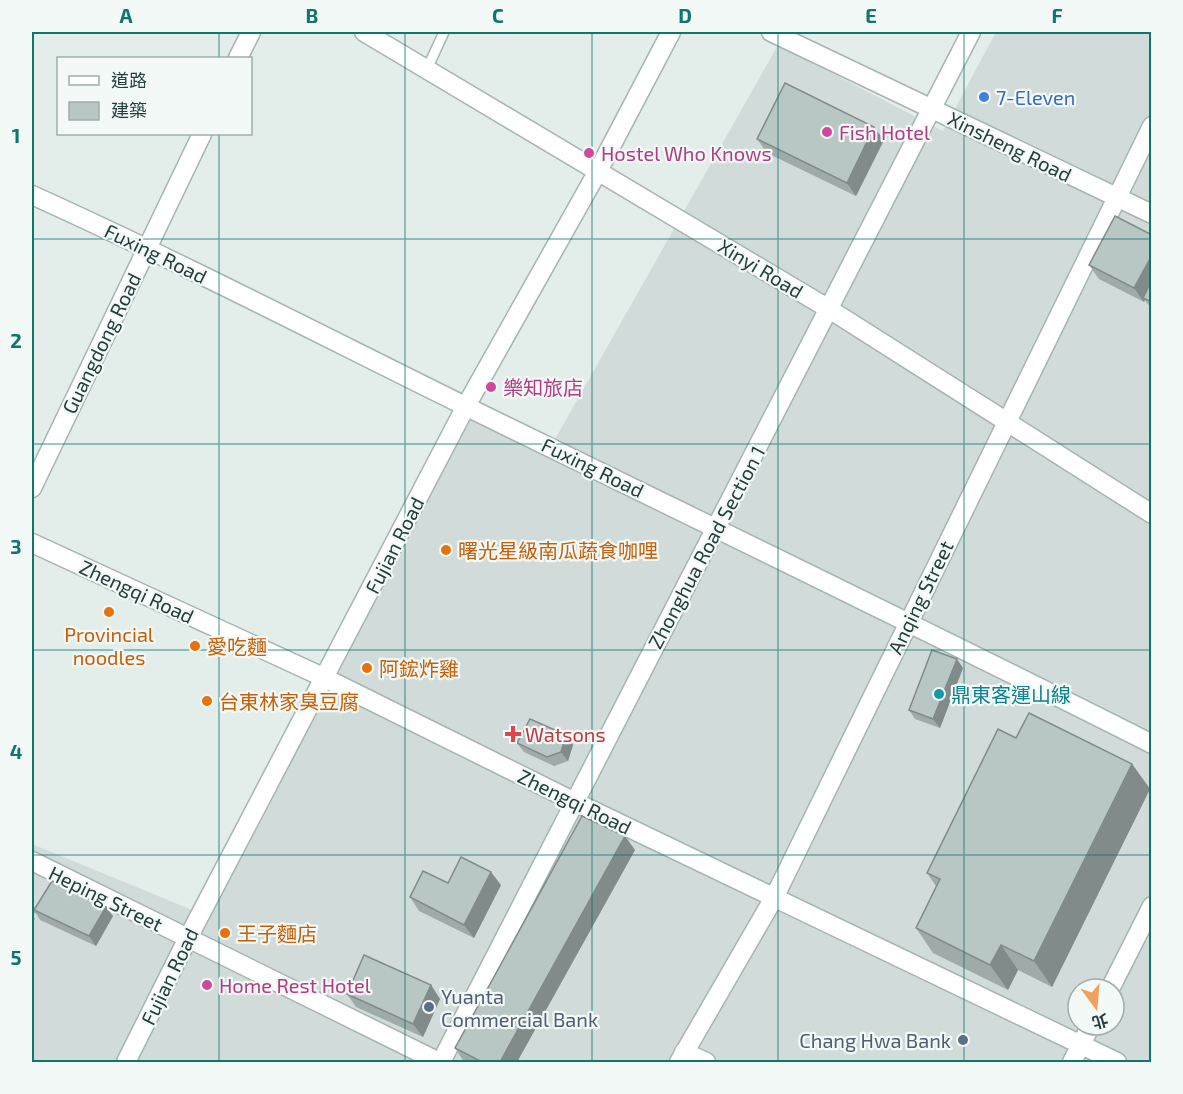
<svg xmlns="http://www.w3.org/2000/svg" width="1183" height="1094" viewBox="0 0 1183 1094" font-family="'Exo 2','Noto Sans TC',sans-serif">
  <rect width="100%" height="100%" fill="#e3edea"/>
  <path fill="#d1dcda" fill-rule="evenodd" d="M996 32H1151V1062H32V844L197 912 466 396 554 441 778 45 943 131ZM1078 989H1114V1025H1078Z"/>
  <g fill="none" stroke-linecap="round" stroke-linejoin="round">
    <defs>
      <path id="service" d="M427 69 444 32"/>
      <g id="minor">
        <path d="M364 32 829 309 1152 514"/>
        <path d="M238 58 251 32"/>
        <path d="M32 195C178 261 321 335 465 406 694 518 924 629 1152 744"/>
        <path d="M32 488 202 134"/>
        <path d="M32 543 325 678 573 801 1117 1062"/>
        <path d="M32 861 439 1062"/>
        <path d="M1110 989 1152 906"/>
        <path d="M684 1052 706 1062"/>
        <path d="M126 1062 188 938 466 406 598 171 671 32"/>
        <path d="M679 1062 775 896 1152 126"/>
        <path d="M1072 1062 1091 1025"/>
      </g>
      <g id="tertiary">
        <path d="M771 32 1152 214"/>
        <path d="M441 1062C615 717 796 376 971 32"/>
      </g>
    </defs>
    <use href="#service" stroke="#a6b5b2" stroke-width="12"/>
    <use href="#minor" stroke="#a6b5b2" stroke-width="21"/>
    <use href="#tertiary" stroke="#a6b5b2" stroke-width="21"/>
    <path stroke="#84b0ab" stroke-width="4" stroke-dasharray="3 4.5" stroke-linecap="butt" d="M32 920 38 909"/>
    <use href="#service" stroke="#fff" stroke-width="9"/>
    <use href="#minor" stroke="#fff" stroke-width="18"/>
    <use href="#tertiary" stroke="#fff" stroke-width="18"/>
  </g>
  <g fill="#9eaba9">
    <path d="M757 139 884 140 856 196 767 153Z"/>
    <path d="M1152 235V310L1145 300 1144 302 1099 279 1089 265Z"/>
    <path d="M963 668 940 728 915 719 909 710Z"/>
    <path d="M566 735 573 745 568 761 554 766 524 752 517 743Z"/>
    <path d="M1016 738 1132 764 1150 789 1052 987 1018 970 1008 990 933 953 916 928 936 886 927 873Z"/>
    <path d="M635 850 517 1062H464L455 1048Z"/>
    <path d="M448 883 501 885 474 938 419 911 410 897Z"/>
    <path d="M34 910 113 916 96 946 40 920Z"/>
    <path d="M431 985 440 999 423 1037 356 1007 347 994Z"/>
  </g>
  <g fill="#818b89">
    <path d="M874 127 884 140 856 196 847 183Z"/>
    <path d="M1152 255V287L1143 298 1145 300 1144 302 1134 288Z"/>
    <path d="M957 659 963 668 940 728 933 719Z"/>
    <path d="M566 735 573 745 568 761 561 752Z"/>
    <path d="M1132 764 1150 789 1052 987 1034 961Z"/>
    <path d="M625 836 635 850 517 1062H500Z"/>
    <path d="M491 872 501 885 474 938 464 925Z"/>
    <path d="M106 907 113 916 96 946 89 936Z"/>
    <path d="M1001 945 1018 970 1008 990 990 965Z"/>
    <path d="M431 985 440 999 423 1037 413 1024Z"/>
  </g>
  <g fill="#b8c7c4" stroke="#818b89" stroke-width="1.5">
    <path d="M785 83 874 127 847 183 757 139Z"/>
    <path d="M1115 216 1152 235V255L1134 288 1089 265Z"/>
    <path d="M1152 280V302L1143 298Z"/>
    <path d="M932 650 957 659 933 719 909 710Z"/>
    <path d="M1029 713 1132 764 1034 961 1001 945 990 965 916 928 940 879 927 873 998 729 1016 738Z"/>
    <path d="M530 719 566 735 561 752 547 757 517 743Z"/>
    <path d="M582 816 625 836 500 1062H482L455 1048Z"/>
    <path d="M461 857 491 872 464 925 410 897 423 871 448 883Z"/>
    <path d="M52 881 106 907 89 936 34 910Z"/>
    <path d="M364 955 431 985 413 1024 347 994Z"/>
  </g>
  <path fill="none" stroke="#0f766e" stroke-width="1.5" stroke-opacity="0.55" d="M219 32V58M405 32V1062M592 32V1062M778 32V1062M964 32V1062M219 134V1062M32 239H1152M32 444H1152M32 650H1152M32 855H1152"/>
  <circle fill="#3f7fe0" stroke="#f3f9f7" stroke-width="2" cx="984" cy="97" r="6"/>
  <g fill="#d1479c" stroke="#f3f9f7" stroke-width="2">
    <circle cx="827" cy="132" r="6"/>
    <circle cx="589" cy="153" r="6"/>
    <circle cx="491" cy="387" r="6"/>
    <circle cx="207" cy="985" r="6"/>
  </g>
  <g fill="#e8710a" stroke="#f3f9f7" stroke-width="2">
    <circle cx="446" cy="550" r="6"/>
    <circle cx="109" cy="612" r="6"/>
    <circle cx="195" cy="646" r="6"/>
    <circle cx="367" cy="668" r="6"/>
    <circle cx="207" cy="701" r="6"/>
    <circle cx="225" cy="933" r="6"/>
  </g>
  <circle fill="#0f9aa8" stroke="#f3f9f7" stroke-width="2" cx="939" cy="694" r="6"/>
  <path fill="#e0444e" stroke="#f3f9f7" stroke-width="2" d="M510 725h6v6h6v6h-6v6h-6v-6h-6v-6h6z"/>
  <g fill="#5c6f8a" stroke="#f3f9f7" stroke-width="2">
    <circle cx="429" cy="1007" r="6"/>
    <circle cx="963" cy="1040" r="6"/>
  </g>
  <g text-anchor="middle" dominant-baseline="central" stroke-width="4.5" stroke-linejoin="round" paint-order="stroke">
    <g font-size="20" fill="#366cbe" stroke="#f3f9f7" text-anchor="start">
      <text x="996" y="97">7-Eleven</text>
    </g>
    <g font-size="20" fill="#b23c85" stroke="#f3f9f7" text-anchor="start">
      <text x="839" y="132">Fish Hotel</text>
      <text x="601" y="153">Hostel Who Knows</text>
      <text x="503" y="387">樂知旅店</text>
      <text x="219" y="985">Home Rest Hotel</text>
    </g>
    <g font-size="20" fill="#233e3c" stroke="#f3f9f7">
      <text transform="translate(1010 146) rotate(26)">Xinsheng Road</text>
      <text transform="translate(156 253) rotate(26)">Fuxing Road</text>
      <text transform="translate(761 268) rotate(31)">Xinyi Road</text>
      <text transform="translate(101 343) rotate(-64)">Guangdong Road</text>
      <text transform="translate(593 467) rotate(26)">Fuxing Road</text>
      <text transform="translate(394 545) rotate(-63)">Fujian Road</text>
      <text transform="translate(706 547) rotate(-62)">Zhonghua Road Section 1</text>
      <text transform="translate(137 591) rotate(25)">Zhengqi Road</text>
      <text transform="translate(920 597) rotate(-64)">Anqing Street</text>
      <text transform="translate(575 801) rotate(26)">Zhengqi Road</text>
      <text transform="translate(106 898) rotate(26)">Heping Street</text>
      <text transform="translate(169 976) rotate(-64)">Fujian Road</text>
    </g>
    <g font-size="20" fill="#c56008" stroke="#f3f9f7" text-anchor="start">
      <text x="458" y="550">曙光星級南瓜蔬食咖哩</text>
      <text x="109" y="634" text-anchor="middle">Provincial<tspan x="109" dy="23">noodles</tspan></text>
      <text x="207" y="646">愛吃麵</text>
      <text x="379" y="668">阿鋐炸雞</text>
      <text x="219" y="701">台東林家臭豆腐</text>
      <text x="237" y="933">王子麵店</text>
    </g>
    <g font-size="20" fill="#0d838f" stroke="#f3f9f7" text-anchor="start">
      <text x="951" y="694">鼎東客運山線</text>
    </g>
    <g font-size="20" fill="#be3a42" stroke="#f3f9f7" text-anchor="start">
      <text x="525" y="734">Watsons</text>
    </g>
    <g font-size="20" fill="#4e5e75" stroke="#f3f9f7" text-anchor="start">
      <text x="441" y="996">Yuanta<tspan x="441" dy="23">Commercial Bank</tspan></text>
      <text x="951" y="1040" text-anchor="end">Chang Hwa Bank</text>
    </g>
  </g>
  <rect width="1183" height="1094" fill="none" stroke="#f3f9f7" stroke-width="66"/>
  <rect x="57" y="57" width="195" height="78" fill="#f3f9f7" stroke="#a0aeac" stroke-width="1.5"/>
  <rect x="69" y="76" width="30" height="9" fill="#ffffff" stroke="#a0aeac" stroke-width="1.5"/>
  <text x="111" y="87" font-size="18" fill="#233e3c">道路</text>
  <rect x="69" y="102" width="30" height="18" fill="#b8c7c4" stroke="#a0aeac" stroke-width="1.5"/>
  <text x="111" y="117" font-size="18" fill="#233e3c">建築</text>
  <g transform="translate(1096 1007) rotate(164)"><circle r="28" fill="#f3f9f7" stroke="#a0aeac" stroke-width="1.5"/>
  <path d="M0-4.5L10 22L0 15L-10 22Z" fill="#f0a15e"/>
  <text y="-9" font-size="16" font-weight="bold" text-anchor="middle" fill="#233e3c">北</text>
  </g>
  <rect x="33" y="33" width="1117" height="1028" fill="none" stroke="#0f766e" stroke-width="2"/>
  <g font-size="20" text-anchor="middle" font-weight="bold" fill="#0f766e">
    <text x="126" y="23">A</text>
    <text x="312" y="23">B</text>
    <text x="498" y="23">C</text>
    <text x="685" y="23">D</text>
    <text x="871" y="23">E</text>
    <text x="1057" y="23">F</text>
    <text x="16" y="143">1</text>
    <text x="16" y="348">2</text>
    <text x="16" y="554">3</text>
    <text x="16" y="759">4</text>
    <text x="16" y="965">5</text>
  </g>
</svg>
